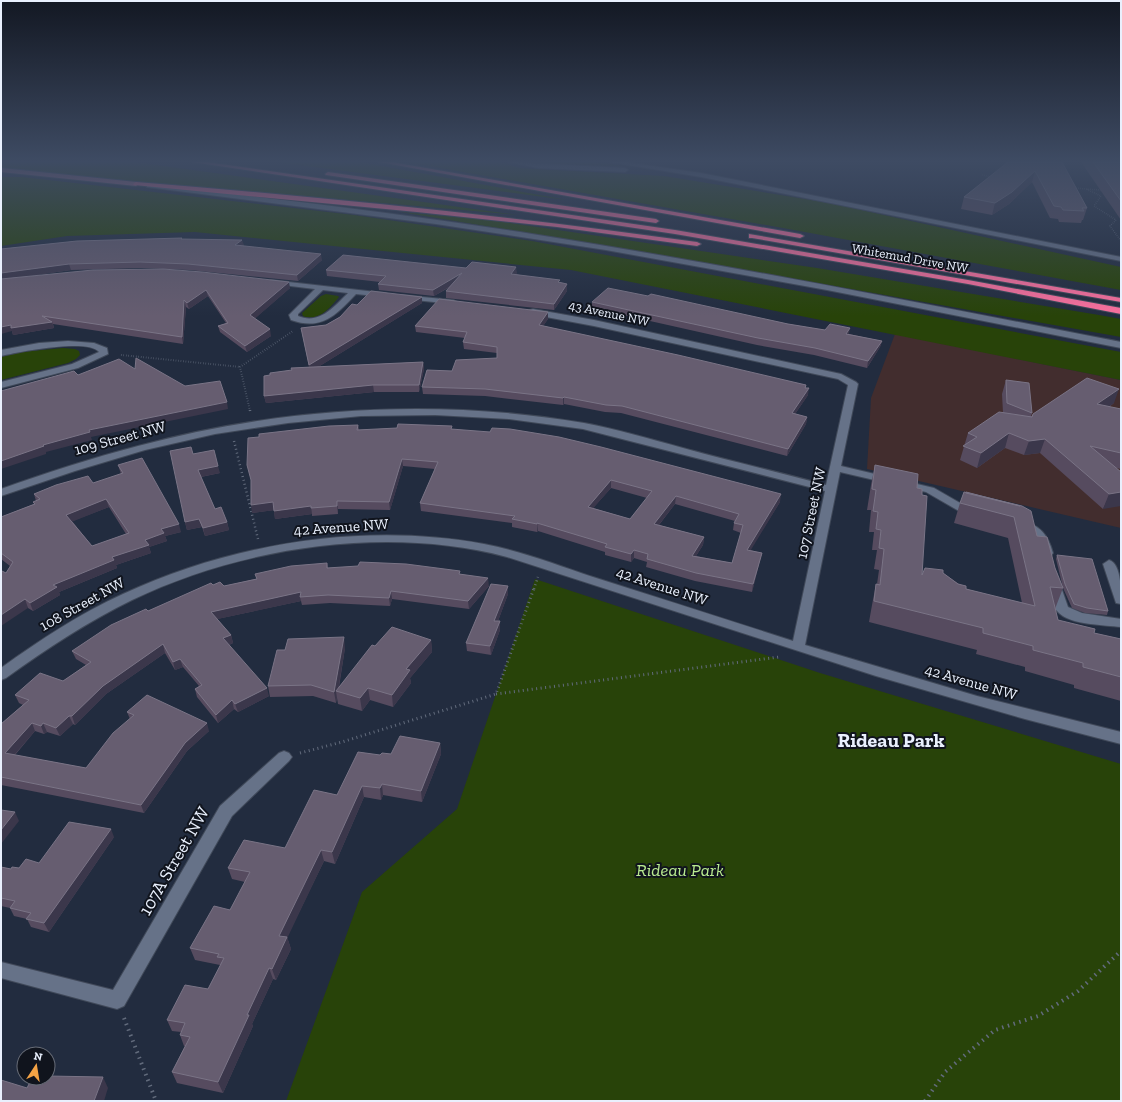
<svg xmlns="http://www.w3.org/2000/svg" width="1122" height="1102" viewBox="0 0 1122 1102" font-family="'Zilla Slab',serif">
  <rect width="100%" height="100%" fill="#222c3f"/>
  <path fill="#422d2e" d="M895 334 1121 380V528L867 469 871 398Z"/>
  <g fill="#284309">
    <path d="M1 162H135L518 215 44 173 1 168Z"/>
    <path d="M276 162H360L567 200Z"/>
    <path d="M406 162H501L519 168 664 176 829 203 1121 267V290L783 228Z"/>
    <path d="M531 162H593L624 166 540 164Z"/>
    <path d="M3 177H22L354 215 532 241 1121 352V380L571 270 195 232 67 236 1 246V178Z"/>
    <path d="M400 212 490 220 817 268 1099 315 1121 319V337L650 253Z"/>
    <path d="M326 294 338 296 339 297C330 308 318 322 303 316L302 313 321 296Z"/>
    <path d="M63 348 75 349 79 351 80 355 76 359 68 363 1 380V357L21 352Z"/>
    <path d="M535 579 820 673 1121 764V1101H286L362 892 457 809Z"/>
  </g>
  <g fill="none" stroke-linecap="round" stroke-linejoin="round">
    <defs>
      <g id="minor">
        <path d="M508 162 625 168 628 170 625 172 538 168Z"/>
        <path d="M610 162H625L701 173 1121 257V261L701 177Z"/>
        <path d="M149 184C277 199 405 214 532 234 729 265 925 304 1121 342V348L827 290 606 250 436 224 147 187V185Z"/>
        <path d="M271 280 385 293 389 295 385 297 356 294C336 315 322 331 291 320L289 315 315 289 274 284 270 282ZM323 290 348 293C334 307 319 325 298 316V314Z"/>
        <path d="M402 295 453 300 457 302 453 304 405 299H402Z"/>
        <path d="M533 309 594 320 841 374 856 382 858 384 841 466 934 488 967 507 979 510 981 512 975 515 959 511 926 492 840 472 805 645 977 696 1121 732V744L1025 719 876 676 507 557C387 525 242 547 132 600 87 622 46 649 6 678L1 680V668C40 640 79 614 123 594 233 543 364 522 484 544 521 551 557 565 593 577 659 598 726 619 793 641L825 491 583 429 509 419 435 415 361 416 288 423 215 434 145 450 75 471 1 496V489C46 473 92 458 138 446 282 407 437 398 584 423 617 429 650 439 683 448 730 461 779 472 826 485L848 385 838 379 594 326 530 314V310Z"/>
        <path d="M68 341 94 343 107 348 108 354 78 368 1 388V382L72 364 99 352C88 338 18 352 1 356V350L39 343Z"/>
        <path d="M1022 521C1040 525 1048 535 1053 553L1051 556H1043L1035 536 1018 526 1016 524Z"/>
        <path d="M1109 560C1122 564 1121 593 1121 604L1116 603 1103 564Z"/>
        <path d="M1054 580 1060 584 1068 607 1082 613 1121 619V627C1105 625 1071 625 1059 613 1051 606 1050 594 1048 584Z"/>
        <path d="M284 751 289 753 292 757 289 761 232 816 124 1006 117 1009 1 978V962L113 990 220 806 279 753Z"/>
      </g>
      <path id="major" d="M1 168 136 182 139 184 136 186 1 172Z"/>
      <g id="highway">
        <path d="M192 162H207L675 230 968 280 1121 308V314L968 284 675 234Z"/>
        <path d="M379 162H392L800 234 804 236 800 238Z"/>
        <path d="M328 172 656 219 659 221 656 223 326 175 325 174Z"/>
        <path d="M136 182C324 197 511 216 697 242L701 244 697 246 557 227 417 212 134 185 133 184Z"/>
        <path d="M749 234 1121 298V302L752 238H749Z"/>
      </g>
    </defs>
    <use href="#minor" stroke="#404959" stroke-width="2"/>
    <use href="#major" stroke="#404959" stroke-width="2"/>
    <use href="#highway" stroke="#404959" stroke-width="2"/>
    <g stroke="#626b7c" stroke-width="1.5" stroke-dasharray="0.5 1.5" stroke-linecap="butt">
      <path d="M982 175 991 177"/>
      <path d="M1074 188 1086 189"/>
      <path d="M1103 190 1086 189 1101 196 1094 206 1116 220 1110 226 1121 241"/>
    </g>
    <g stroke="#626b7c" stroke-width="2" stroke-dasharray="0.5 2" stroke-linecap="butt">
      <path d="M121 355 240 367"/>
      <path d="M250 411 240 367 293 331"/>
    </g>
    <g stroke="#626b7c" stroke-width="2.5" stroke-dasharray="1 3" stroke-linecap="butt">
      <path d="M250 410V412"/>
      <path d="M234 441 258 539"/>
      <path d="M534 589 538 577"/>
    </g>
    <g stroke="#626b7c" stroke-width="3" stroke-dasharray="1 3.5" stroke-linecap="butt">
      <path d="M496 694 779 657"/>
      <path d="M300 753 342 742 496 694 534 588"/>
    </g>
    <g stroke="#626b7c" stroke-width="4" stroke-dasharray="1.5 4.5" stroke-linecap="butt">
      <path d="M124 1018 156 1101"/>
      <path d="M925 1101 945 1072 995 1030 1038 1016 1078 991 1121 951"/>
    </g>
    <use href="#minor" fill="#667288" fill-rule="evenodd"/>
    <use href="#major" fill="#bf7195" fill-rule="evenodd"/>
    <use href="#highway" fill="#fb709e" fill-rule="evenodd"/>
  </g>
  <g fill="#564b5f" fill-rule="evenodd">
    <path d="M1008 162H1062L1087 208 1083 220H1082L1081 223 1059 222 1058 219 1050 218 1032 182 1009 204 992 215 961 209 964 197Z"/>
    <path d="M1081 162H1121V220Z"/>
    <path d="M182 238V239L244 245 243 246 322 260 298 281 189 270 141 268 71 270 13 278 290 288 254 319 271 336 247 352 220 332 218 326 226 323 208 296 189 309 186 307 183 344 53 324 54 328 13 335 12 331 1 249Z"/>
    <path d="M466 268 517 273 515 274 567 284V291L554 310 446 298V291L450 287 434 296 379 290 378 284 380 282 327 276 326 270Z"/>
    <path d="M422 297V303L318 367 423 362 424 369 419 392H374L266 403 264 396 270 375 309 367 301 328 326 325 340 317 357 305Z"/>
    <path d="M592 302 788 324 849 334 882 341 880 347 867 368 814 355 757 345 592 308Z"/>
    <path d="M548 319 543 326 806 385V388L808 395 795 414 807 417 806 424 787 456 621 413 605 412 564 404 563 405 485 396 423 394 422 387 452 371 497 358V353L464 349 463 342 465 338 416 332 415 326Z"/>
    <path d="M1006 380 1032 413 1031 416 1114 403 1109 407 1121 409V469L1116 468 1121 472 1103 509 1040 453 1024 455 1005 448 977 468 960 460 968 433 1003 413 1002 394Z"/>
    <path d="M358 425 359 430 452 429 780 502 750 550 762 553 760 560 752 592 695 581 646 567 647 562 634 558 631 562 605 555V552L538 531 537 532 512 527V523L421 511 420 503 435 469 403 466 390 510 338 509V514L312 516V514L275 519 274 510 252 513ZM611 488 647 498 630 519 593 508ZM675 504 735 521 734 523 733 530 741 533 732 563 696 556 703 545 704 537 659 525Z"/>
    <path d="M193 454 220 473 201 477 215 509 227 522 229 530 205 536 202 527 187 530 185 522Z"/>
    <path d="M118 465 181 532 165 536 167 541 149 547 151 553 116 565 117 568 59 592 60 595 33 611 28 608 6 573 10 566 1 559V517L34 504 33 502 36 501 34 494 93 483 121 474ZM109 507 126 534 92 546 72 521Z"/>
    <path d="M875 465 917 488 922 495V575L943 573 966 589 1022 603 1008 538 954 523 960 503 1022 506 1037 536 1055 568 1063 588 1055 609 1058 620 1094 633 1121 639V701L1074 688V685L1025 671V667L976 654 977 650 869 622 872 605 876 584H877L879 570 874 569 877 550H872L874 532H869L871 510H867L871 485Z"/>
    <path d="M1057 555 1108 611 1107 615 1085 613 1072 608 1063 588 1056 559Z"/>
    <path d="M327 563 328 568 461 574 489 586 469 609 392 599 390 606 330 603 302 605 301 601 217 619 231 635 233 643 229 645 269 696 238 712 234 709 218 723 197 697 195 689 199 686 183 667 175 670 165 653 106 694 75 725 73 724 60 736 47 732 44 734 35 731 15 755 86 768 130 719 127 712 209 731 187 751 144 813 1 785V724L23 705 19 703 15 695 63 681 86 665 76 659 72 651 148 611 213 585 224 586Z"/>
    <path d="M508 586V594L498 621H500V630L491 655 467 651 466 643Z"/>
    <path d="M431 640 432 652 410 678 411 683 393 707 370 700 362 711 338 704 337 698 336 703 313 696 270 697 268 686 345 648 339 687 375 646Z"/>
    <path d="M440 743 441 754 422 802 383 795 381 800 364 797 335 864 324 861 287 937 291 949 276 980 273 979 252 1024 253 1026 223 1093 177 1083 172 1072 185 1046H184L180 1035 181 1032 172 1031 167 1020 208 989 220 966V965L195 960 190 948 230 910 245 882 232 879 228 868 285 848 337 795 380 755 391 754Z"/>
    <path d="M114 837 49 932 31 927 27 919 14 916 10 908 1 906V867L11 869 19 868 39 863Z"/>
  </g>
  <g fill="#3b374b">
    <path d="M1035 171 1032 182 1009 204 992 215 995 203Z"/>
    <path d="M242 240 244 245 236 251 235 245Z"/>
    <path d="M321 254 322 260 298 281 297 275Z"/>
    <path d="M69 264 71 270 1 280V273Z"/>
    <path d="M516 267 517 273 511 280V274Z"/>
    <path d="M462 273V279L434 296 433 290Z"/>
    <path d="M289 282 290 288 251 322 250 315Z"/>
    <path d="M567 284V291L554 310V304Z"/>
    <path d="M206 290 208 296 189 309 187 303Z"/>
    <path d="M422 297V303L310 372 309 365Z"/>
    <path d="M184 300 186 307 183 344 182 337Z"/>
    <path d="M548 312V319L539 332V325Z"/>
    <path d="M52 322 54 328 13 335 12 331 1 334V327L11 325Z"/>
    <path d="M850 328 849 334H846Z"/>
    <path d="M270 329 271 336 247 352 245 346Z"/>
    <path d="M882 341 880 347 867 368 868 361Z"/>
    <path d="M423 362 424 369 419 392V385Z"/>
    <path d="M373 385 374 392 266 403 264 396Z"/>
    <path d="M809 388 808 395 791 420 792 413Z"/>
    <path d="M1119 389 1114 403 1092 419 1097 404Z"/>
    <path d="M564 397V404L563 405V398Z"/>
    <path d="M227 402 228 409 91 437 92 440 46 452V454L1 469V461L43 445 89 430Z"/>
    <path d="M807 417 806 424 787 456 788 449Z"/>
    <path d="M1009 433 1005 448 977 468 981 453Z"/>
    <path d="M1045 439 1040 453 1024 455 1029 441Z"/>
    <path d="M402 459 403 466 390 510 389 502Z"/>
    <path d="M218 466 220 473 200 477 198 470Z"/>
    <path d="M611 480V488L588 514V507Z"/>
    <path d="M1121 492V506L1103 509 1109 494Z"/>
    <path d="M781 494 780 502 746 558 747 550Z"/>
    <path d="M676 496 675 504 654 531V524Z"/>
    <path d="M106 499 109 507 69 523 66 515Z"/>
    <path d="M337 501 338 509V514L337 506Z"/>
    <path d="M273 502 275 510 252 513 251 505Z"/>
    <path d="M311 506 312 514 275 519 274 511Z"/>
    <path d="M199 519 202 527 187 530 185 522Z"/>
    <path d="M227 522 229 530 205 536 203 528Z"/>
    <path d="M537 523 538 531 537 532Z"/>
    <path d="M179 524 181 532 165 536 167 541 149 547 151 553 116 565 117 568 59 592 60 595 33 611 30 603 53 585 112 557 145 540 161 529Z"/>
    <path d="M704 537 703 545 691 564 692 556Z"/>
    <path d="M634 550V558L631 562V554Z"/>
    <path d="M762 553 760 560 752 592 753 584Z"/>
    <path d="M488 578 489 586 469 609 468 601Z"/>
    <path d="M508 586V594L495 629 494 621Z"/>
    <path d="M391 591 392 599 390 606 389 598Z"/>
    <path d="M301 592 300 597 301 601 213 620 211 612Z"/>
    <path d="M25 599 28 608 1 626V615Z"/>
    <path d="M500 621V630L491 655 490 646Z"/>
    <path d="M231 635 233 643 225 647 223 638Z"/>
    <path d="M344 637 345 648 338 691H336L337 698 336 703 334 692Z"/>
    <path d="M431 640 432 652 410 678 411 683 393 707 392 695 406 669Z"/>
    <path d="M163 644 165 653 106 694 75 725 72 716 103 686Z"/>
    <path d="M180 659 183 667 175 670 173 662Z"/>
    <path d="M267 688 269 696 238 712 235 704Z"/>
    <path d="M368 688 370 700 362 711 360 698Z"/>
    <path d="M232 700 234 709 218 723 216 715Z"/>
    <path d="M69 716 73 724 60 736 56 728Z"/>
    <path d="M32 723 35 731 9 761 5 753Z"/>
    <path d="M43 723 47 732 44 734 41 726Z"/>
    <path d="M207 723 209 731 187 751 144 813 141 805 185 743Z"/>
    <path d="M440 743 441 754 422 802 421 791Z"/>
    <path d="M382 784 383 795 381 800 380 788Z"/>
    <path d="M362 786 364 797 335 864 332 852Z"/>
    <path d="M15 812 19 821 1 844V830Z"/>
    <path d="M111 829 114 837 49 932 44 923Z"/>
    <path d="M321 850 324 861 283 947 279 936Z"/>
    <path d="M287 937 291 949 276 980 272 969Z"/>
    <path d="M269 968 273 979 252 1024 253 1026 223 1093 218 1082 247 1015Z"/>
    <path d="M103 1077 108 1088 104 1101H94Z"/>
  </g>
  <g fill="#665d70" stroke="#7a7486" fill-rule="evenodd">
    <path d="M1008 162H1062L1087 208H1082L1084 211 1063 210 1061 207 1054 206 1035 171 1012 192 995 203 964 197Z"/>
    <path d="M1093 162H1121V201Z"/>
    <path d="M182 238 181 239 242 240 235 245 321 254 297 275 188 264 140 262 69 264 1 273V249L77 241Z"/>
    <path d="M343 255 466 268 472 262 516 267 511 274 560 280 558 282 567 284 554 304 446 291 462 273 433 290 378 284 386 276 326 270Z"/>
    <path d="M163 269 202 272 289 282 250 315 270 329 245 346 218 326 228 323 206 290 187 303 184 300 182 337 42 316 52 322 11 328V325L1 327V279L93 270Z"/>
    <path d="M608 288 648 296 651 294 788 324 825 330 830 324 850 328 846 334 882 341 868 361 815 348 758 338 592 302Z"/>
    <path d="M371 291 422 297 309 365 301 328 326 325 340 317 352 304 357 305Z"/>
    <path d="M439 299 548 312 539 325 678 355 806 385 805 388H809L792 413 807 417 788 449 622 406 606 405 564 397 563 398 485 389 422 387 427 370 452 371 456 360 497 358V347L463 342 467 332 415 326Z"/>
    <path d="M136 358 185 386 220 381 227 402 89 430 90 432 43 445 44 446 1 461V391L74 371 78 375 119 359 135 369Z"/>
    <path d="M423 362 419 385H373L264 396V376L270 375V373L292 370 291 368Z"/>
    <path d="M1087 378 1119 389 1097 404 1121 409V453L1090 446 1121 472V492L1109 494 1045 439 1029 441 1009 433 981 453 963 446 977 437 968 433 999 412 1032 417 1033 414Z"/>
    <path d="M1006 380 1029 383 1032 413 1007 403Z"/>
    <path d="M398 424 452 426 451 429 490 432 492 428 510 429 559 437 601 447 781 494 747 550 762 553 753 584 696 573 647 559 648 554 634 550 631 554 605 547 607 544 537 523V524L512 519 515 516 420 503 438 462 402 459 389 502 337 501V506L311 508V506L274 511 273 502 251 505V480L247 465 248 438 259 437V434L329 426 358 425 357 430 397 428ZM611 480 652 491 630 519 588 507ZM676 496 739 514 734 523 743 525 732 563 692 556 704 537 654 524Z"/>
    <path d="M191 447 193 454 214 450 218 466 198 470 215 509 221 507 227 522 203 528 199 519 185 522 170 451Z"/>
    <path d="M142 458 179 524 161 529 164 533 145 540 149 545 112 557 114 560 53 585 57 587 30 603 25 599 1 615V571H2L6 573 13 562 1 553V517L35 504 33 502 40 499 34 494 56 485 88 476 93 483 123 473 118 465ZM106 499 129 533 92 546 66 515Z"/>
    <path d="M875 465 918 474 917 488 922 489V495L927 496 922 575 925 568 943 570V573L958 584 966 586V589L1035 606 1014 517 960 503 964 492 1022 506 1031 511 1037 536 1047 537 1055 568 1063 588 1050 587 1058 620 1095 629 1094 633 1121 639V677L1083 667V663L1033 650V646L983 633V628L874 601 876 584 880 585 884 549 879 548 881 530 876 529 878 512 873 511 876 490 872 489Z"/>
    <path d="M966 492 1020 506 966 493Z"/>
    <path d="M1057 555 1092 559 1108 611 1087 608 1074 604 1065 584Z"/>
    <path d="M360 562 406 564 460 571 459 574 488 578 468 601 391 591 389 598 328 595 300 597 301 592 211 612 231 635 223 638 267 688 235 704 232 700 216 715 195 689 202 685 180 659 173 662 163 644 103 686 72 716H69L56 728 43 723 41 726 32 723 5 753 86 768 113 733 134 715 127 712 147 695 207 723 185 743 141 805 1 777V724L29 700 15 695 40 673 63 681 91 662 72 651 111 625 146 609 148 611 211 583 213 585 220 582 224 586 257 579 255 574 291 566 327 563V568L358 566Z"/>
    <path d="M491 584 508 586 494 621H500L490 646 466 643Z"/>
    <path d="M392 627 431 640 406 669 410 670 392 695 368 688 360 698 336 691 372 645 375 646Z"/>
    <path d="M344 637 334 692 311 685 268 686 277 650H285L288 639Z"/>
    <path d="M400 736 440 743 421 791 382 784 380 788 362 786 332 852 321 850 279 936 287 937 272 969 269 968 247 1015H249L218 1082 172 1072 190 1037 180 1035 185 1023 167 1020 185 985 208 989 224 958 217 957 219 954 190 948 214 906 230 910 250 872 228 868 244 840 285 848 314 790 337 795 358 752 380 755 382 753 391 754Z"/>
    <path d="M1 810 15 812 1 830Z"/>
    <path d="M69 822 111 829 44 923 26 919 31 913 10 908 15 901 1 898V867L11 869 12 867 19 868 26 859 39 863Z"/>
    <path d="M48 1076 103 1077 94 1101H1V1080L27 1088 32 1078H48Z"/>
  </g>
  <linearGradient id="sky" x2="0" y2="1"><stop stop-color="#131823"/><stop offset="0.51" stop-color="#3e4b63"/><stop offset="1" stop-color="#3e4b63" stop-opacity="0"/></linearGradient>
  <rect width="1122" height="316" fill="url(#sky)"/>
  <g text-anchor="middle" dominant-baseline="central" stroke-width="4" stroke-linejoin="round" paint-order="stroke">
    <g font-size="13" fill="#e9f0fd" stroke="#10141d">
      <text transform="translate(910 258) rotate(10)">Whitemud Drive NW</text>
      <text transform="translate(609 313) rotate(12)">43 Avenue NW</text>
    </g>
    <g font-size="15" fill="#e9f0fd" stroke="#10141d">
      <text transform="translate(120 438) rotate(-15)">109 Street NW</text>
      <text transform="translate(811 513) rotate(-78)">107 Street NW</text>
      <text transform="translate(341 527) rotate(-4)">42 Avenue NW</text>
      <text transform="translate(662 586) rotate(18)">42 Avenue NW</text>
      <text transform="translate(82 604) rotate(-29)">108 Street NW</text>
      <text transform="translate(971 682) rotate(16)">42 Avenue NW</text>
    </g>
    <g font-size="18" fill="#e9f0fd" stroke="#10141d">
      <text transform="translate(174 861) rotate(-60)">107A Street NW</text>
    </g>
    <g font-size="18" font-style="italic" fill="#b9eb90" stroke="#10141d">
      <text x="680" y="870">Rideau Park</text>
    </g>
    <g font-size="20" font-weight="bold" fill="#e9f0fd" stroke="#10141d">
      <text x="891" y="740">Rideau Park</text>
    </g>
  </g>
  <rect width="1122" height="1102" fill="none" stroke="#e9f0fd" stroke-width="4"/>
  <g transform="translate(36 1066) rotate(12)"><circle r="19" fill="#10141d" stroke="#676c77"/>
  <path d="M0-3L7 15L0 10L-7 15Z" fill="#f4a345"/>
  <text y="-6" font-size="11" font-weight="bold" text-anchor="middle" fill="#e9f0fd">N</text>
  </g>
</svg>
